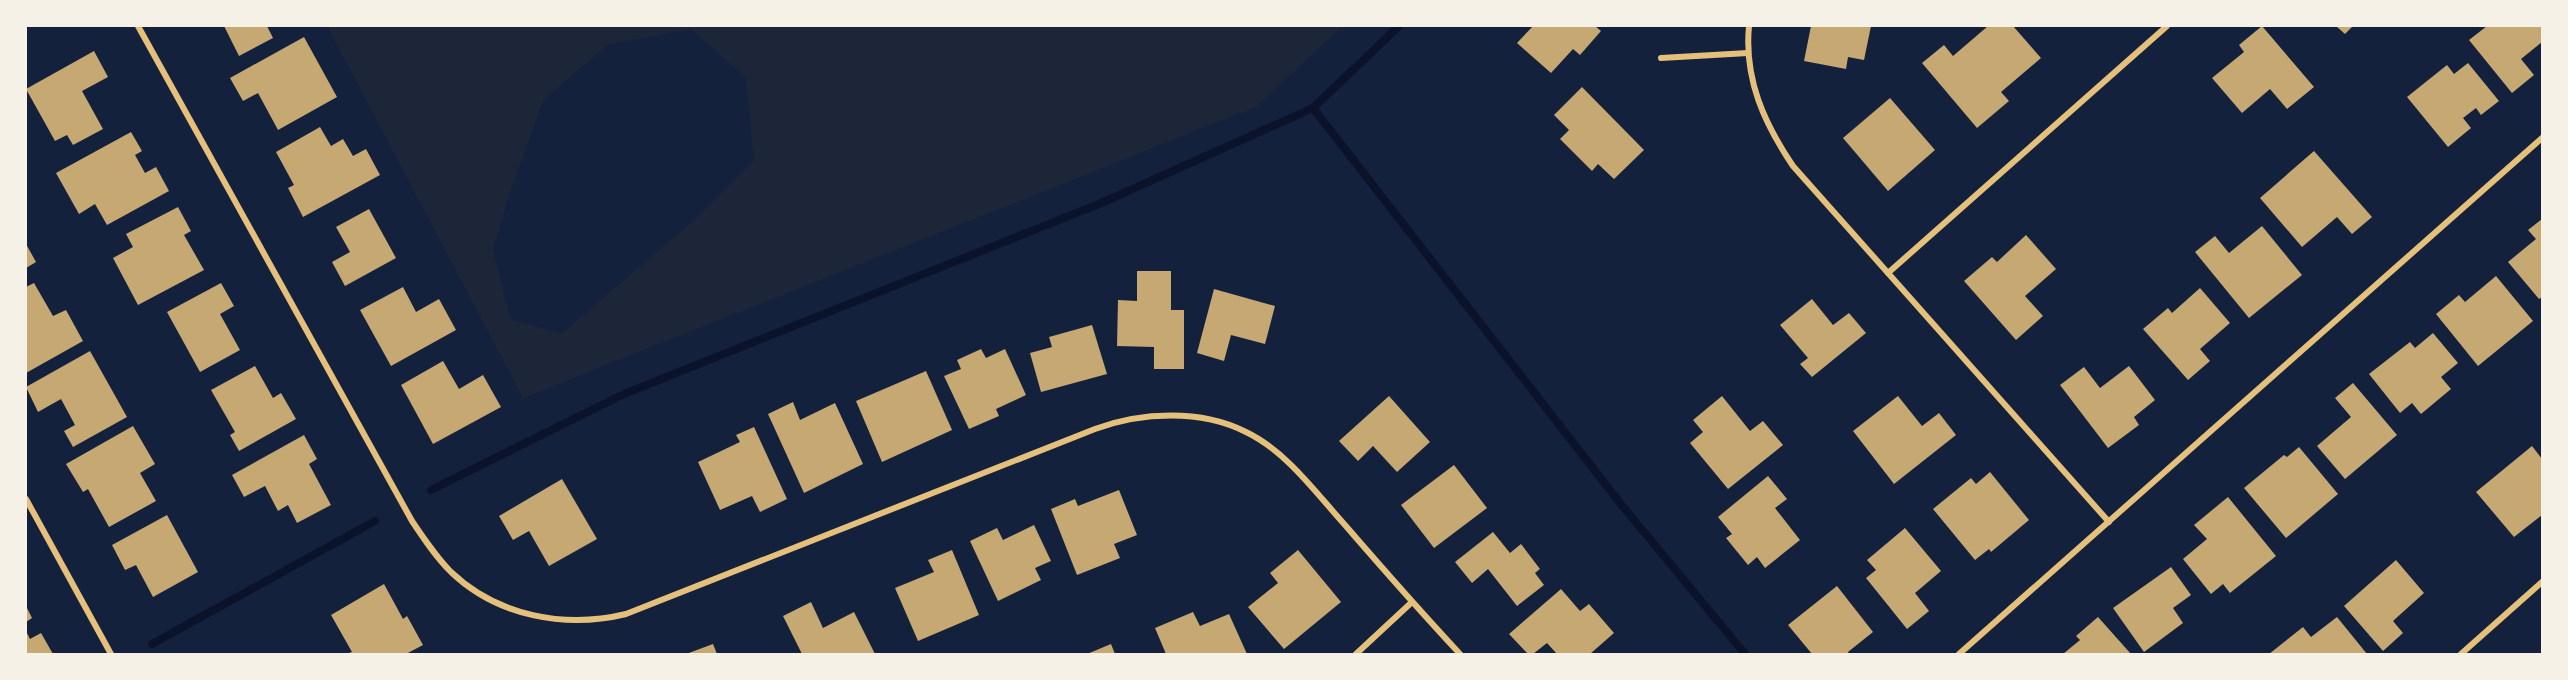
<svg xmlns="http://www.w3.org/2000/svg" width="2568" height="680" viewBox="0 0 2568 680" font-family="'Golos Text',sans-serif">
  <rect width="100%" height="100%" fill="#14213d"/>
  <path fill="#1d2539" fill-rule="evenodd" d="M327 26H1343L1256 107 523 398ZM691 29 746 78 754 160 693 221 561 334 510 319 493 249 511 189 543 101 607 45Z"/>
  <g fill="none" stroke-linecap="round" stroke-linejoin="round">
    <g stroke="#0b132b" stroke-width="8">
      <path d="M1313 108 1620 503 1745 654"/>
      <path d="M431 490 624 394 1099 204 1313 108 1399 26"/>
      <path d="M152 644 375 521"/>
    </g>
  </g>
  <g fill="#c6a872">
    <path d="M224 26H267L273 38 239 56Z"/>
    <path d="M1533 26H1595L1601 31 1580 55 1573 49 1551 73 1517 43Z"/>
    <path d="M1811 26H1871L1864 60 1848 57 1846 69 1804 61Z"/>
    <path d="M1988 26H2013L2041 58 2001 92 2009 101 1977 128 1922 63 1944 45 1953 56Z"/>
    <path d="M2262 26 2314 87 2287 109 2270 89 2242 113 2212 78 2244 52 2239 45Z"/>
    <path d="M2336 26H2353L2345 34Z"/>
    <path d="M2487 26H2542V42L2521 59 2534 75 2512 93 2469 40Z"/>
    <path d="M304 37 337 97 278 130 258 93 243 101 230 78Z"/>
    <path d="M94 51 108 77 82 91 103 129 73 145 67 135 55 141 26 89Z"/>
    <path d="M2468 63 2499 101 2481 115 2476 108 2463 118 2471 128 2448 147 2407 97 2447 65 2454 74Z"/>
    <path d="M1582 87 1644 150 1614 179 1598 164 1592 171 1560 139 1569 130 1554 115Z"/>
    <path d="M1890 98 1935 150 1888 191 1843 138Z"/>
    <path d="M320 127 331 146 343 139 353 156 366 149 380 175 303 217 288 188 294 185 276 152Z"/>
    <path d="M131 132 142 151 135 155 145 173 156 167 169 191 107 225 95 204 79 214 56 173Z"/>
    <path d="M2314 151 2372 217 2352 234 2337 217 2302 247 2260 198Z"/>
    <path d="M178 207 191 231 184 235 204 270 138 305 113 258 133 247 126 234Z"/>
    <path d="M369 209 396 258 345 286 332 262 350 252 336 227Z"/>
    <path d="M2542 219V297L2539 299 2508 262 2536 239 2528 230Z"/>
    <path d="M2262 226 2302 275 2249 318 2195 252 2215 236 2229 253Z"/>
    <path d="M2026 235 2056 269 2025 296 2043 316 2016 340 1964 281 1992 257 1997 262Z"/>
    <path d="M26 244 36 262 26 268Z"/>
    <path d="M1137 271H1171V310H1184V369H1154V347L1117 346 1118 300 1137 301Z"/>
    <path d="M2496 276 2533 321 2478 366 2436 314 2459 295 2465 302Z"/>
    <path d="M34 283 53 316 66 310 83 341 26 373V287Z"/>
    <path d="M221 283 234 306 220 314 240 350 200 372 167 312Z"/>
    <path d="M403 287 416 312 439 299 456 330 391 366 360 310Z"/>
    <path d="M2200 288 2230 323 2200 349 2210 361 2188 380 2143 329 2168 308 2172 313Z"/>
    <path d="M1214 289 1275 306 1265 344 1231 335 1224 361 1197 353Z"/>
    <path d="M1812 299 1833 325 1849 313 1866 333 1812 377 1800 364 1808 358 1780 325Z"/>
    <path d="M1092 325 1107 374 1041 392 1030 353 1052 347 1049 337Z"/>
    <path d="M2433 333 2458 363 2441 377 2451 389 2421 414 2412 403 2400 413 2369 374 2410 342 2415 348Z"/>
    <path d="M981 349 986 358 1005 349 1026 395 996 409 999 416 969 429 944 376 961 369 957 360Z"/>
    <path d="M90 351 127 417 73 447 64 431 75 425 61 399 38 412 26 387Z"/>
    <path d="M443 361 459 389 483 375 501 407 433 444 401 385Z"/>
    <path d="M255 366 273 398 281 393 296 419 239 451 230 435 235 432 211 390Z"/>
    <path d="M2129 366 2155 400 2134 417 2139 425 2108 448 2060 385 2084 367 2100 388Z"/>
    <path d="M926 371 952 430 882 462 856 401Z"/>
    <path d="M2353 383 2397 435 2345 479 2317 446 2351 417 2335 398Z"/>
    <path d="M1389 396 1430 442 1397 472 1373 446 1358 461 1339 441Z"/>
    <path d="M1722 396 1750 431 1763 421 1783 445 1728 489 1690 443 1703 432 1693 420Z"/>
    <path d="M1898 396 1922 426 1939 413 1956 435 1894 484 1853 431Z"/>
    <path d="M793 402 800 420 835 403 863 464 804 493 768 414Z"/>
    <path d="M133 426 155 464 140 473 156 501 109 527 88 489 83 492 66 464Z"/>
    <path d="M754 427 787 499 760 512 752 496 720 510 698 462 740 442 736 435Z"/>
    <path d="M304 435 317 459 309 464 331 505 297 523 288 505 278 511 265 486 244 497 232 475Z"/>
    <path d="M2532 446 2542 459V515L2514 537 2476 492Z"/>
    <path d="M2299 447 2338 494 2286 538 2244 488 2284 455 2287 457Z"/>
    <path d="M1454 465 1487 508 1434 548 1401 505Z"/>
    <path d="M1990 472 2029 520 1991 552 1989 549 1975 560 1933 509 1971 478 1976 484Z"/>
    <path d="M1768 476 1787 499 1775 508 1800 540 1765 568 1757 557 1748 565 1726 538 1732 534 1718 517Z"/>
    <path d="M562 479 597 539 549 566 529 531 513 540 499 516Z"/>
    <path d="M1119 490 1137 535 1114 544 1120 558 1077 575 1051 509 1075 499 1078 506Z"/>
    <path d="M2228 497 2276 556 2230 593 2223 584 2211 594 2183 559 2207 539 2194 525Z"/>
    <path d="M167 515 198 572 153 597 136 565 125 570 112 545Z"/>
    <path d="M1034 525 1051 561 1035 568 1041 580 998 601 970 541 997 528 1003 540Z"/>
    <path d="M1905 528 1941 571 1915 593 1929 611 1907 629 1866 578 1876 570 1867 560Z"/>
    <path d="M1493 532 1510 553 1521 544 1540 569 1535 573 1544 585 1517 606 1488 569 1472 583 1455 562Z"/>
    <path d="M952 550 979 615 918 641 895 588 934 572 928 560Z"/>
    <path d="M1298 550 1341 602 1284 649 1248 607 1278 583 1270 573Z"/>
    <path d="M2396 560 2424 593 2393 621 2403 633 2383 651 2344 606Z"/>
    <path d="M2171 567 2191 595 2173 608 2183 623 2144 652 2113 608Z"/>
    <path d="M384 584 403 619 407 616 423 645 406 654H346L352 652 331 615Z"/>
    <path d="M1837 586 1873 632 1848 652 1849 654H1812L1788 625Z"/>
    <path d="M1561 589 1580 611 1589 604 1614 633 1590 654H1557L1547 643 1533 654H1528L1509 634Z"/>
    <path d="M811 602 823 628 854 612 875 654H802L783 616Z"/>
    <path d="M26 606 32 618 26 622Z"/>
    <path d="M1193 612 1200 626 1229 614 1247 654H1166L1155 628Z"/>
    <path d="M2098 617 2131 654H2063L2080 640 2076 636Z"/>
    <path d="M2337 617 2367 654H2269L2303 627 2311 637Z"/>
    <path d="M26 631 30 639 41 633 53 654H26Z"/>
    <path d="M713 644 717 654H686Z"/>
    <path d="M1111 644 1115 654H1087Z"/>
  </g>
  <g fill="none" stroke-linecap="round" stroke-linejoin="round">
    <g stroke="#e5c07b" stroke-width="6">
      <path d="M138 26 412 521C424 539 436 557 451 572 497 616 565 629 626 614L1095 429C1141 412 1201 409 1246 432 1286 451 1316 493 1345 525 1383 569 1421 612 1460 654"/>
      <path d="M1749 26C1744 79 1764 123 1793 166L2109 522"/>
      <path d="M1661 58 1748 53"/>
      <path d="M1888 273 2167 26"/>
      <path d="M26 499 111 654"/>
      <path d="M1356 654 1412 602"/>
      <path d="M1959 654 2542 138"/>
      <path d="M2461 654 2542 582"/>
    </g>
  </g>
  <rect width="2568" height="680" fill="none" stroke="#f6f1e7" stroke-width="54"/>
</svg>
